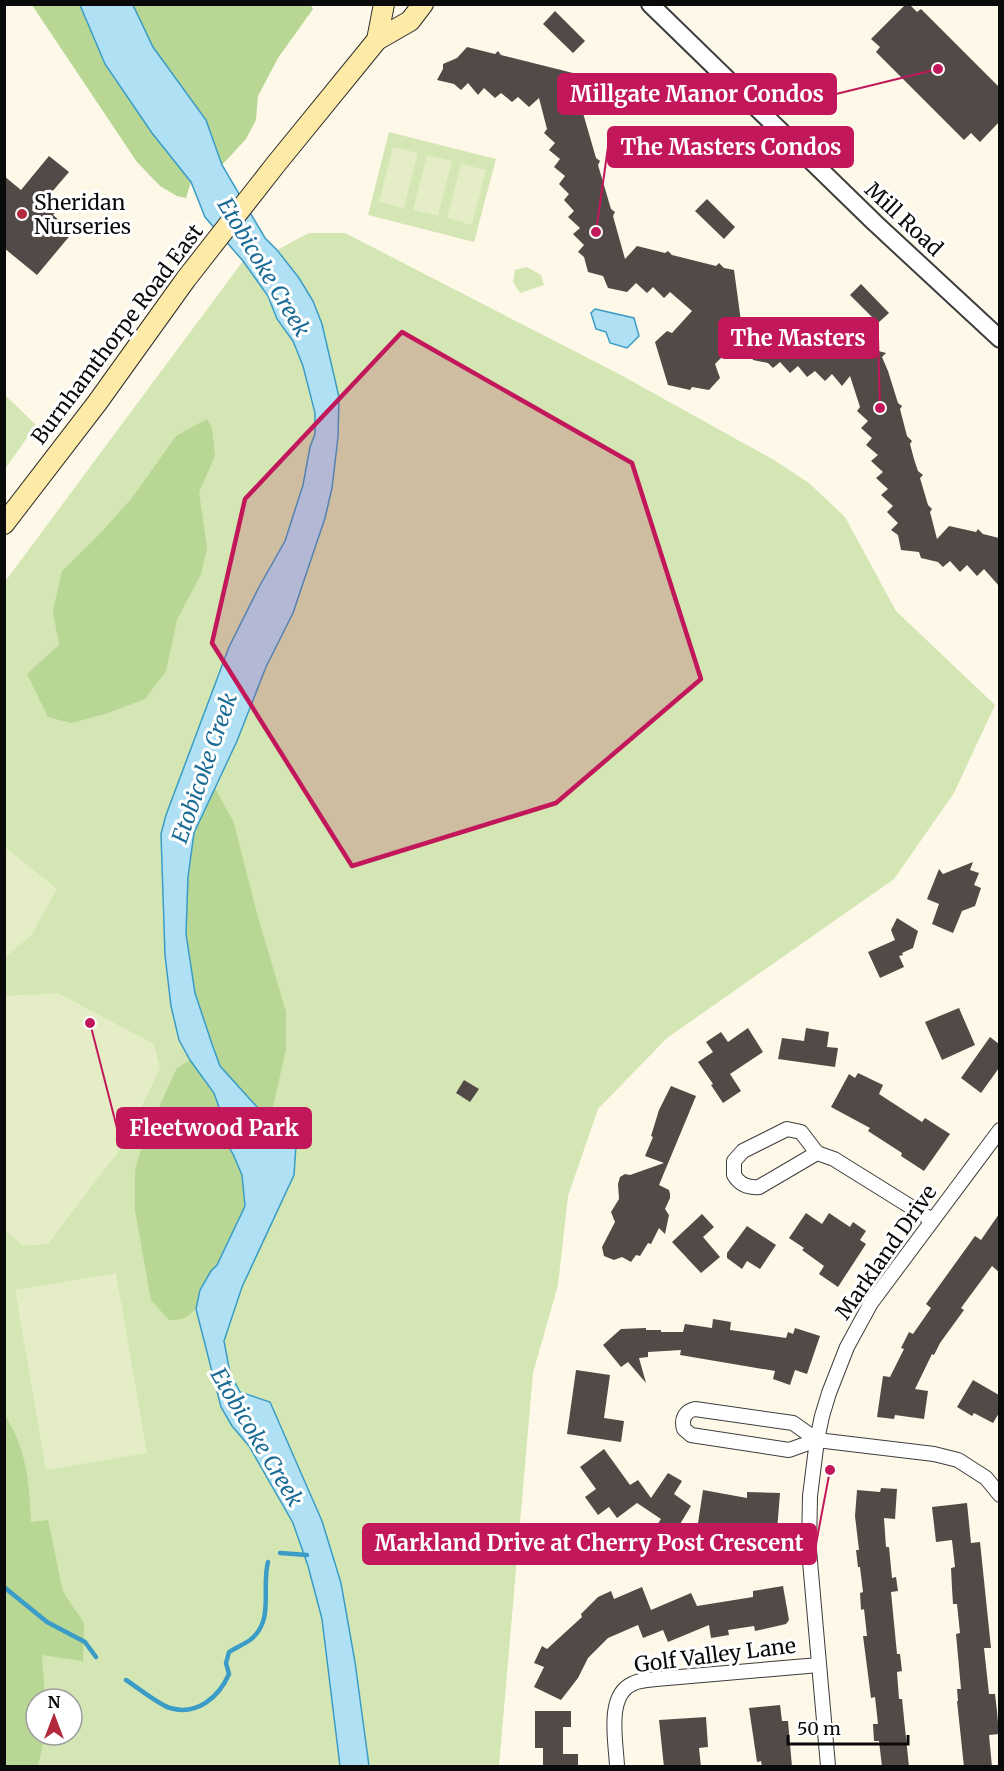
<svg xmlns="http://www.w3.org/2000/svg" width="1004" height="1771" viewBox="0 0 1004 1771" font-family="Merriweather,serif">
  <rect width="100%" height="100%" fill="#fef8e8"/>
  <g fill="#d3e6b4" fill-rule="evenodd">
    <path d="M389 132 496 159 474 242 368 215Z"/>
    <path d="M309 233H345L619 374 774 460 809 483 845 517 896 611 995 705 954 793 894 879 667 1038 598 1109 568 1196 558 1285 533 1373 499 1766H5L4 583 243 261 268 296 277 319 293 341 303 366 311 395 315 413V434L310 447 303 485 285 541 259 587 229 647 166 815 161 834 165 955 171 1007 179 1040 190 1060 214 1093 217 1265 196 1309 221 1407 240 1392 230 1373 224 1341 242 1287 294 1175 296 1145 275 1133 267 1118 194 833 237 741 325 518 332 488 299 278 277 250ZM36 1699H72V1735H36Z"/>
    <path d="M527 267 541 275 544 285 520 293 513 282 515 270Z"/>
    <path d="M5 395 36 425 5 469Z"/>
  </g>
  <g fill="#b8d694">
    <path d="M310 4 313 9 278 58 258 96 256 120 246 139 222 165 206 120 153 47 133 5Z"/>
    <path d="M32 5H80L105 64 152 133 191 182 186 198 177 196 160 186 137 162Z"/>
    <path d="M207 419 212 428 215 456 199 492 207 548 201 574 177 620 166 671 145 699 108 713 71 723 48 717 27 674 59 645 53 611 62 571 95 539 132 498 176 436Z"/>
    <path d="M215 788 234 823 256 910 286 1012V1049L273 1107 267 1118 220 1066 195 993 186 934 188 877 194 833Z"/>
    <path d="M190 1060 214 1093 221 1113 223 1137 233 1154 242 1175 245 1207 217 1265C195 1285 208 1321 169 1320L151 1300 135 1210V1171L143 1142 177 1068Z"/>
    <path d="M4 1414C27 1449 29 1482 31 1522L48 1520 63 1592 84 1623 83 1661 42 1655 45 1699H36V1735H45L38 1766H5Z"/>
  </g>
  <g fill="#e4edc6">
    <path d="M393 147 418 153 404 208 379 202Z"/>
    <path d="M427 155 452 161 438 216 413 210Z"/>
    <path d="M461 164 486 170 472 225 447 218Z"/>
    <path d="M5 847 57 889 31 936 5 957Z"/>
    <path d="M58 993 154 1044 160 1068 125 1143 48 1244 23 1246 5 1230V996Z"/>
    <path d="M116 1273 147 1453 46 1470 15 1290Z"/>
  </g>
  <g fill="#afe0f3" stroke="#3a9cc7" stroke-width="1.5">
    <path d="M80 5H133L153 47 206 120 222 165 265 238 277 250 299 278 313 301 322 324 339 397 338 437 332 488 325 518 293 613 266 667 237 741 194 833 188 877 186 934 195 993 212 1044 220 1066 267 1118 275 1133 296 1145 294 1175 242 1287 224 1341 230 1373 240 1392 270 1402 322 1521 341 1583 355 1662 369 1766H340L322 1619 308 1566 293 1523 249 1446 232 1426 221 1407 196 1309 200 1290 211 1271 217 1265 245 1206 242 1175 233 1154 223 1137 221 1113 214 1093 190 1060 179 1040 171 1006 165 955 161 834 166 815 229 647 259 587 285 541 303 485 310 447 315 434V413L303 366 293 341 277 319 268 296 243 261 205 217 191 182 152 133 105 64Z"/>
    <path d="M595 309 634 318 639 336 627 348 610 343 606 332 596 329 591 313Z"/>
  </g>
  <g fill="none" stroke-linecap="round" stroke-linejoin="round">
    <g stroke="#3a9cc7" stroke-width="4.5">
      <path d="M280 1553 307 1555"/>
      <path d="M4 1587 47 1622 85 1642 96 1657"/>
      <path d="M126 1680C137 1687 159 1705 170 1708 197 1716 219 1697 229 1674L226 1663 229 1652C235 1648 243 1645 250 1640 275 1621 261 1588 268 1562"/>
    </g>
  </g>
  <g fill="#524a47">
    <path d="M906 4H909L917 12 921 9 999 87V122L980 142 971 133 964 140 876 52 880 47 871 39Z"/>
    <path d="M555 11 585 41 573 53 543 24Z"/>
    <path d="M467 47 495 54 498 51 501 55 573 73 567 83 576 90 581 107 585 110 583 113 596 158 600 161 598 165 611 209 615 212 613 216 625 259 637 246 665 253 668 251 672 255 716 266 719 263 724 268 734 270 743 336 715 364 720 378 709 390 692 387 690 390 668 385 655 342 667 331 672 333 692 311 670 292 664 298 653 287 647 293 636 283 627 292 608 288 603 276 588 272 584 257 578 252 584 245 573 234 580 228 568 217 574 211 564 200 569 194 559 184 565 176 554 167 560 159 549 150 555 143 544 133 547 129 539 98 529 107 518 97 512 102 501 93 495 98 484 88 478 95 468 83 461 90 454 84 437 80 443 69V64L457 58Z"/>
    <path d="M49 156 69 172 51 193 63 203 53 215 73 232 37 275 4 248V176L21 190Z"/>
    <path d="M707 199 735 227 724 239 695 211Z"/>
    <path d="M861 284 889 313 878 323 850 295Z"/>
    <path d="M779 327 806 334 809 330 813 335 841 342 844 339 848 343 886 353 882 357 888 371 898 403 902 406 900 409 907 436 912 441 910 444 914 459 918 471 923 475 920 478 928 505 932 509 930 512 937 539 949 526 976 532 978 529 983 534 999 538V586L984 569 977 576 967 565 960 572 950 561 943 567 938 562 921 558 919 552 901 550 898 535 891 530 898 523 887 512 893 506 881 495 888 489 876 478 883 472 871 461 878 455 866 445 872 438 861 428 868 421 857 411 860 407 850 376 842 386 832 374 825 381 815 371 807 377 798 366 790 373 780 362 773 368 768 363 753 360 750 351Z"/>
    <path d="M973 862 970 870 979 873 974 885 981 888 975 906 962 911 953 933 932 924 939 904 927 899 939 869 943 874Z"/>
    <path d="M897 918 918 931 913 948 902 953 903 955 899 956 904 967 880 978 868 952 895 940 891 930Z"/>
    <path d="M959 1008 975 1045 942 1060 925 1022Z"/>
    <path d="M748 1028 763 1052 730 1074 741 1091 723 1103 711 1085 713 1084 698 1062 713 1052 706 1042 721 1032 728 1042Z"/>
    <path d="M806 1028 829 1032 827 1047 838 1048 835 1067 778 1059 782 1038 804 1041Z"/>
    <path d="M990 1037 999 1044V1068L981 1093 961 1078Z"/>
    <path d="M858 1073 883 1085 879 1094 922 1122 925 1118 950 1134 924 1171 901 1156 902 1153 868 1131 870 1128 831 1107 849 1074 855 1078Z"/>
    <path d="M464 1080 479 1089 470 1102 456 1093Z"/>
    <path d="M671 1086 696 1096 659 1185 669 1190 670 1194V1198L665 1209 669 1215 665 1234 659 1228 651 1244 648 1243 640 1256 636 1255 631 1262 622 1257 614 1260 604 1256 602 1247 615 1222 611 1212 619 1199 618 1184 620 1177 625 1174 630 1175 664 1163 645 1156 653 1137 651 1136 659 1110Z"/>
    <path d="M806 1213 822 1224 829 1213 850 1227 853 1222 866 1231 860 1240 866 1244 838 1287 819 1274 824 1266 802 1250 804 1248 789 1238Z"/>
    <path d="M702 1214 714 1227 703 1237 720 1257 701 1273 672 1242Z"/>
    <path d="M999 1214V1272L992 1266 961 1308 964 1310 940 1343 934 1355 932 1354 915 1389 928 1391 924 1419 895 1415 894 1419 877 1417 883 1376 890 1377 904 1349 901 1348 909 1332 913 1334 931 1308 926 1304 975 1236 981 1240Z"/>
    <path d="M747 1226 776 1245 760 1269 747 1261 742 1269 727 1258V1253Z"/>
    <path d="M713 1319 731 1322 730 1330 786 1338 788 1332 793 1334 795 1328 820 1336 807 1374 795 1370 790 1385 773 1379 775 1371 680 1355 681 1350 648 1352V1357L639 1358 646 1383 628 1362 621 1367 603 1345 621 1329 646 1328V1330H661V1332H683L685 1324 712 1328Z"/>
    <path d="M576 1370 610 1375 604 1418 624 1421 621 1442 567 1434Z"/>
    <path d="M973 1380 999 1395V1413L993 1423 974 1413 972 1416 957 1407Z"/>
    <path d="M604 1449 630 1485 638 1480 651 1498 668 1473 682 1481 674 1494 691 1506 677 1529 675 1527 667 1540 653 1531 661 1519 637 1503 617 1518 609 1507 598 1515 585 1497 596 1489 580 1467Z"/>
    <path d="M881 1488 897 1489 895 1519 884 1518 886 1547H889L892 1578 896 1577 898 1591 891 1592 897 1654H900L902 1671 897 1672 899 1699H902L909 1767H882L879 1741H874L873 1724H878L875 1697 871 1698 866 1659 863 1636H867L864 1609 861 1610 860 1593 863 1592 860 1567H858L856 1550H859L855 1516 857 1490 880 1492Z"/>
    <path d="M703 1490 747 1498V1492L780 1493 776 1544 746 1542 715 1537V1535L706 1533V1531L697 1530Z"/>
    <path d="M967 1503 971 1543 980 1542 991 1648H984L989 1694H995L997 1711 999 1734 989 1735 992 1767H964L957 1701H958L957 1689H961L956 1634 960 1633 957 1604H953L952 1588 951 1568 955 1567 952 1540 936 1542 932 1507Z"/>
    <path d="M783 1586 789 1620 786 1624 755 1631 754 1626 728 1630 729 1635 711 1638 709 1625 668 1642 663 1630 643 1638 638 1625 608 1638 588 1658 578 1678 561 1700 534 1687 544 1667 534 1663 542 1646 547 1649 582 1617 581 1614 598 1597 611 1591 614 1599 642 1587 651 1610 691 1593 697 1606 753 1597V1591Z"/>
    <path d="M780 1705 782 1721H788L792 1767H762L761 1761 757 1762 749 1708Z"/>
    <path d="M535 1711H571V1727H563V1754H578V1767H543V1748H535Z"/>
    <path d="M706 1717 708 1747 699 1748 701 1767H664L659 1720Z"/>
  </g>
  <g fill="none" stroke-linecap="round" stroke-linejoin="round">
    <defs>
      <g id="minor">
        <path d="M817 1153 801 1132 787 1129 743 1151 734 1161V1175C740 1185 748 1188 759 1187L817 1153 834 1159 932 1220"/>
        <path d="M695 1409 793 1423 817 1440 789 1450 691 1435 684 1429C681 1419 685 1411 695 1409Z"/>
        <path d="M817 1440 934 1454 958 1460 986 1478 1000 1495"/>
        <path d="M617 1766C616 1742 606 1696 632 1684 639 1680 648 1680 656 1679L819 1665"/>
        <path d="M828 1766 809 1550 810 1496 817 1440 822 1416 829 1393 847 1347 871 1303 1000 1130"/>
      </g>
      <path id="tertiary" d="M650 4 875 223 1000 339"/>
      <g id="secondary">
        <path d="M377 40 384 4"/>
        <path d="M4 524 97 403 186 279 276 164 377 40 410 21 423 4"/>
      </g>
    </defs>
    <use href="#minor" stroke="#3d3d3d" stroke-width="16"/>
    <use href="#tertiary" stroke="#3d3d3d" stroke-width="20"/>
    <use href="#secondary" stroke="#2c2c2c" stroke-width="22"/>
    <use href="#minor" stroke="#fff" stroke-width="14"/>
    <use href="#tertiary" stroke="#fff" stroke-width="16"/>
    <use href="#secondary" stroke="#fceaa6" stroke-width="20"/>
  </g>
  <path fill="#c2185b" fill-opacity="0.2" stroke="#c2185b" stroke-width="4.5" stroke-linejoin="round" d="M402 332 632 463 701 679 556 803 352 866 212 643 245 499Z"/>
  <circle fill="#b3293d" stroke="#fff" stroke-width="2" cx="22" cy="214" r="6"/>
  <g text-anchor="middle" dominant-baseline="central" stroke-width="6" stroke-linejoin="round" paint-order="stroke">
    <g font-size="21" fill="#0a0a0a" stroke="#fff" text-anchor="start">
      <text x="34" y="202">Sheridan<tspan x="34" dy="24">Nurseries</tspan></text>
    </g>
    <g font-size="21" fill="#0a0a0a" stroke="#fff">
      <text transform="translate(904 219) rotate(43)">Mill Road</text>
      <text transform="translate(117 334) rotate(-53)">Burnhamthorpe Road East</text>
      <text transform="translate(886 1252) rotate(-55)">Markland Drive</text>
      <text transform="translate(715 1655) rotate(-7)">Golf Valley Lane</text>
    </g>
    <g font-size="22" font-style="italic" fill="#1a6b95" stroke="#fff">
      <text transform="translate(264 267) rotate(59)">Etobicoke Creek</text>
      <text transform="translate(204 768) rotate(-71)">Etobicoke Creek</text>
      <text transform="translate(257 1437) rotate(59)">Etobicoke Creek</text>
    </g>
  </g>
  <path fill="none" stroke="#c2185b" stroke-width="2" d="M938 69L836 94M596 232L608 147M880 408L878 338M90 1023L117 1128M830 1470L816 1544"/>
  <g fill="#c2185b" stroke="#fff" stroke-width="2">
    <circle cx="938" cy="69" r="6"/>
    <circle cx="596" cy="232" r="6"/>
    <circle cx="880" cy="408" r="6"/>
    <circle cx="90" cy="1023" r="6"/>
    <circle cx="830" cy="1470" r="6"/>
  </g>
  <g fill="#c2185b" stroke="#c2185b" stroke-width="2">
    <rect x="558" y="74" width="278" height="40" rx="6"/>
    <rect x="608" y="127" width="245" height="40" rx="6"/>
    <rect x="719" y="318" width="159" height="40" rx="6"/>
    <rect x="117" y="1108" width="194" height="40" rx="6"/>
    <rect x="363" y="1524" width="453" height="40" rx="6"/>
  </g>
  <g font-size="22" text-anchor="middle" font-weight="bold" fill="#fff">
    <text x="697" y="102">Millgate Manor Condos</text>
    <text x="731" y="155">The Masters Condos</text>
    <text x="798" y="346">The Masters</text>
    <text x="214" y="1136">Fleetwood Park</text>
    <text x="589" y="1551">Markland Drive at Cherry Post Crescent</text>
  </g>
  <rect width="1004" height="1771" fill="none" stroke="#0a0a0a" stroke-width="12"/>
  <g transform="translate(54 1717)"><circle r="28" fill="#ffffff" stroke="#9d9d9d" stroke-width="1.5"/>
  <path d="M0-4.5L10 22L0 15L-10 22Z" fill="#b3293d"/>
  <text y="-9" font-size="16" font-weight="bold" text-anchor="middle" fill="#0a0a0a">N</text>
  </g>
  <path d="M788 1735v9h120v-9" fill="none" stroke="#0a0a0a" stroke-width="3"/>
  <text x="797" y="1735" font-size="18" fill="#0a0a0a" stroke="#ffffff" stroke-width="4.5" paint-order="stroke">50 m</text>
</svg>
